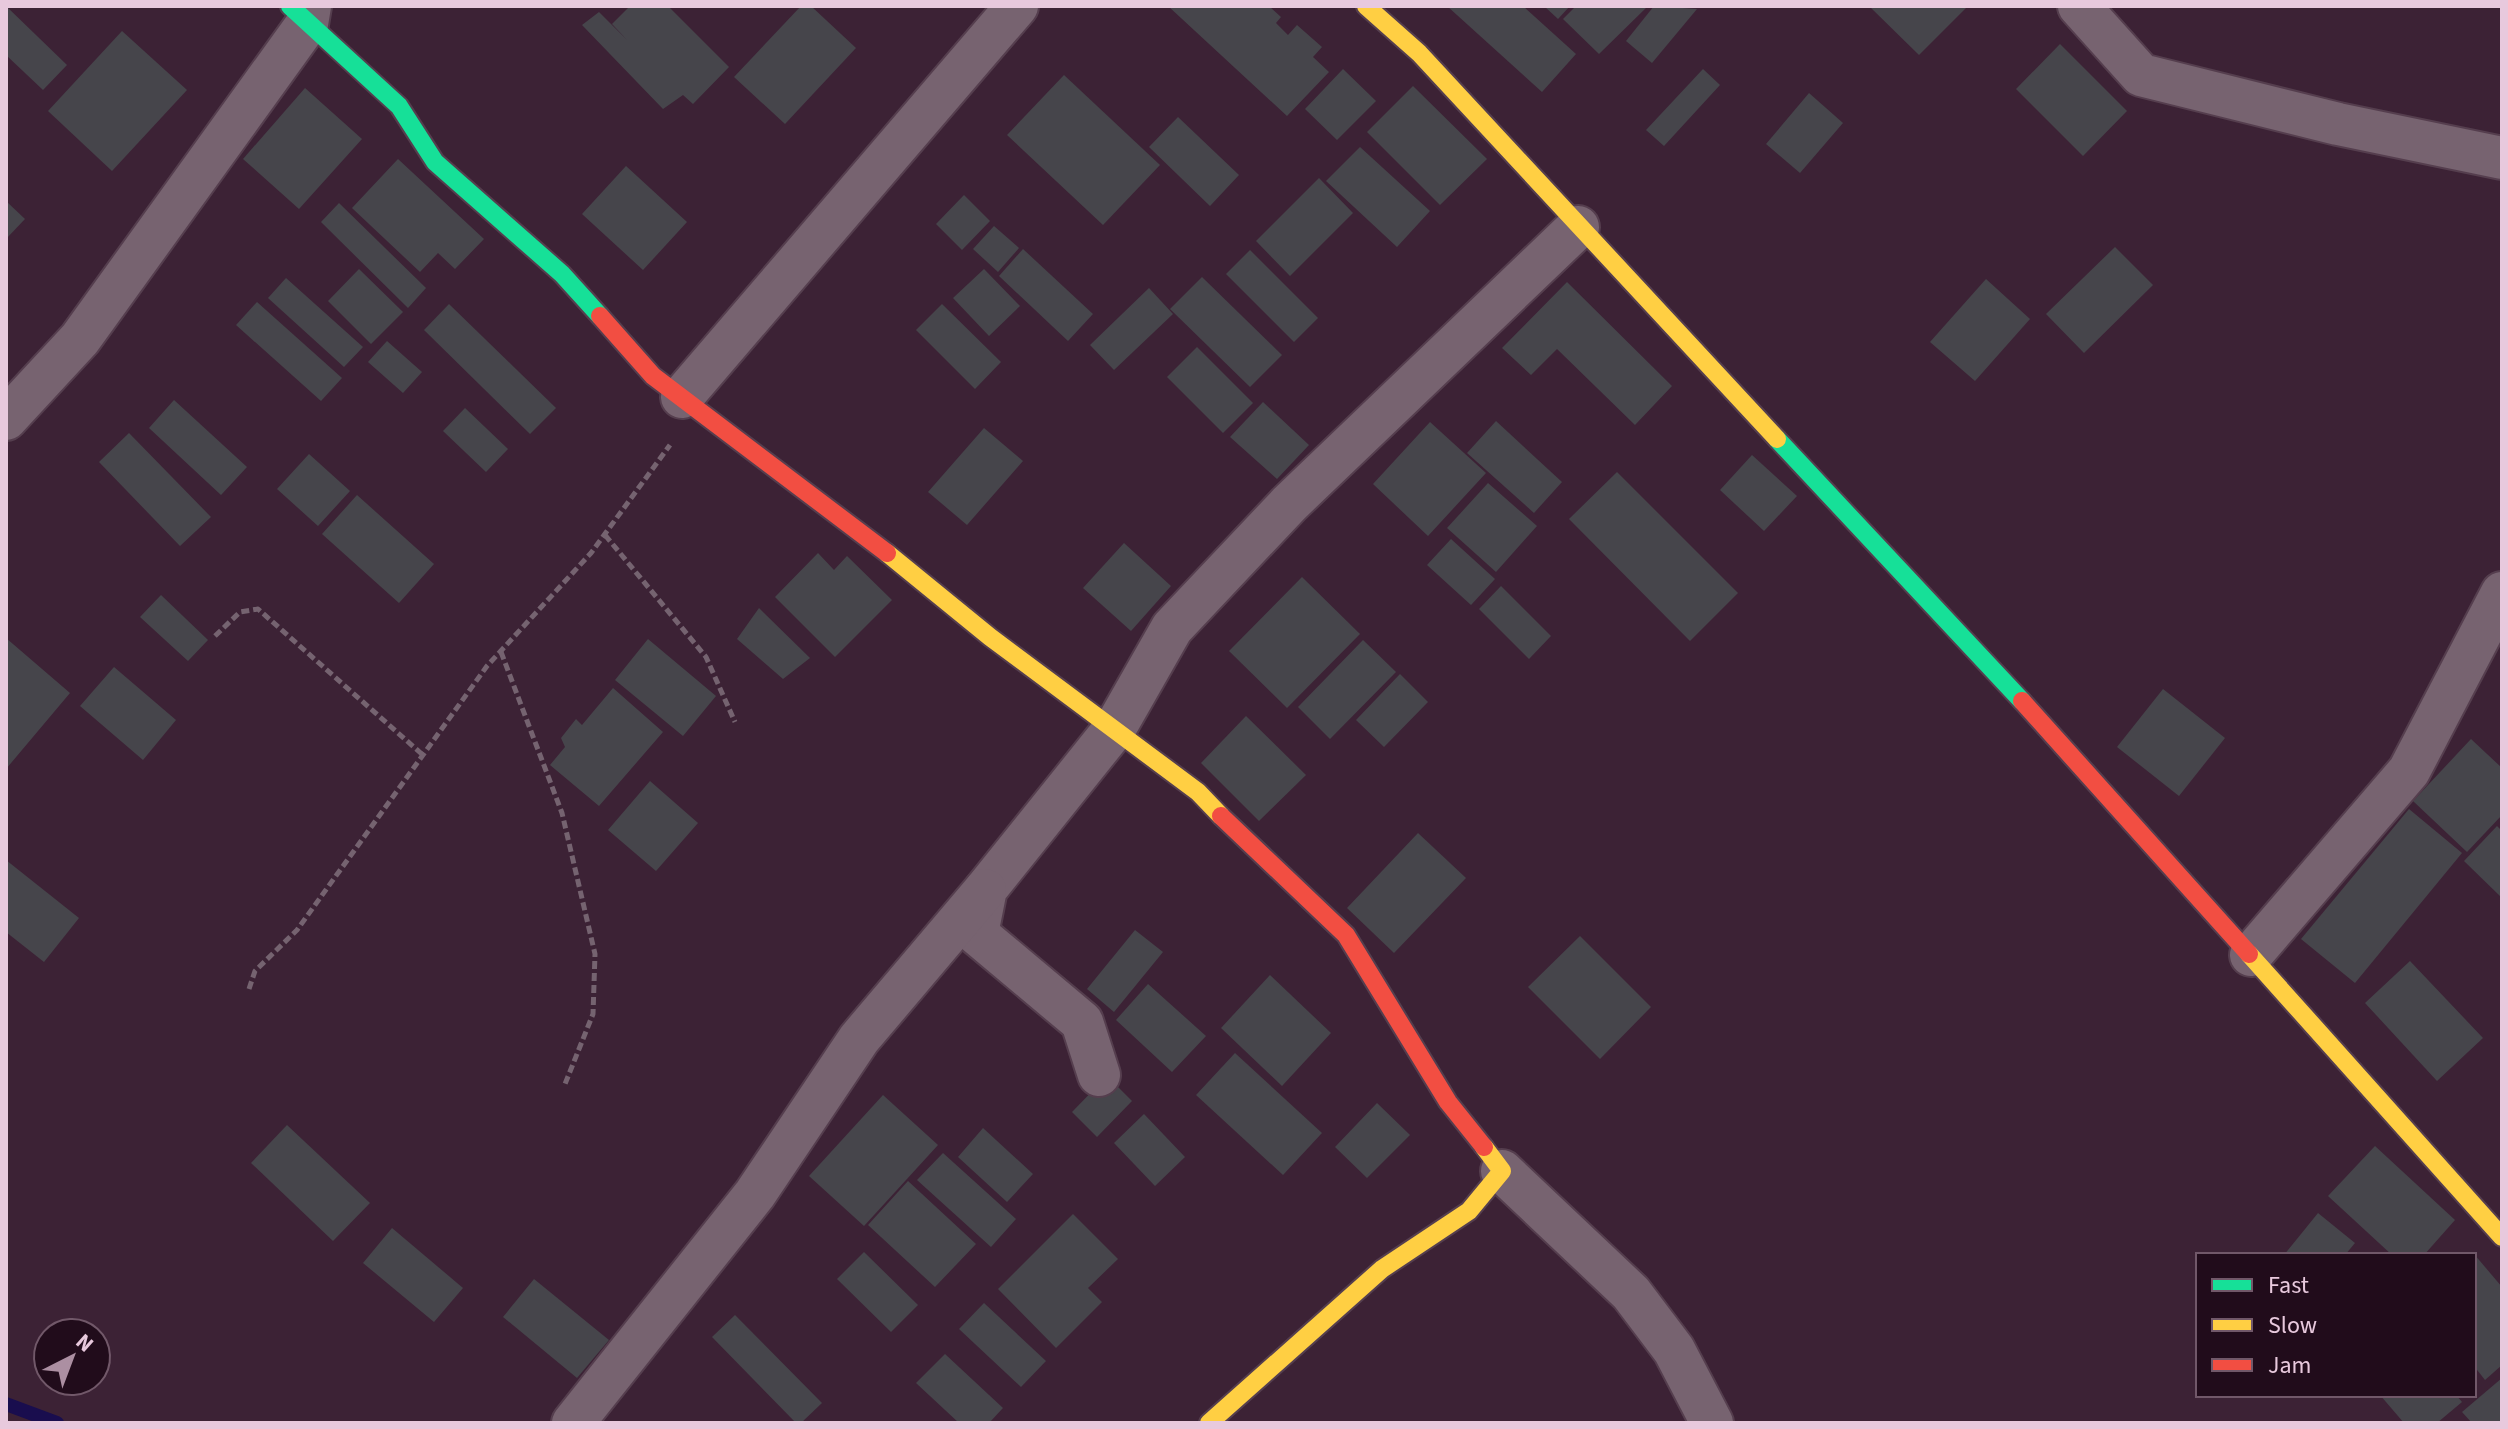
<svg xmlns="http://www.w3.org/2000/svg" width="2508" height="1429" viewBox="0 0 2508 1429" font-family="'Source Sans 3',sans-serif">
  <rect width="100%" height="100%" fill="#3c2235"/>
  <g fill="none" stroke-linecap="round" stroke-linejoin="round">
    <path stroke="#190d4e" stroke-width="14" d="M6 1404 57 1423"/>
  </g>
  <g fill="#46454b">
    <path d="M6 6 67 65 43 90 6 55Z"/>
    <path d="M630 6H668L729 67 693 104 683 95 663 109 582 25 599 12 627 40 612 24Z"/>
    <path d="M801 6H811L856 48 785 124 734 77Z"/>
    <path d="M1168 6H1269L1281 17 1276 23 1288 35 1297 25 1322 47 1313 57 1329 72 1287 116Z"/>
    <path d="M1447 6H1523L1576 54 1542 92Z"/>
    <path d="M1544 6H1570L1558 19Z"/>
    <path d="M1576 6H1648L1599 54 1563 19Z"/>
    <path d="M1654 6 1697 9 1652 63 1626 41Z"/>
    <path d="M1869 6H1968L1919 55Z"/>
    <path d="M122 31 187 90 112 171 48 111Z"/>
    <path d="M2060 44 2127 111 2083 156 2016 89Z"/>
    <path d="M1343 69 1376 101 1337 140 1305 109Z"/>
    <path d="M1703 69 1720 85 1664 146 1646 130Z"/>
    <path d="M1064 75 1160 165 1103 225 1007 135Z"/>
    <path d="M1413 86 1487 159 1440 205 1367 132Z"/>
    <path d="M305 88 362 139 299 209 243 159Z"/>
    <path d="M1809 93 1843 123 1800 173 1766 144Z"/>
    <path d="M1178 117 1239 175 1210 206 1149 147Z"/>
    <path d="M1360 147 1430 211 1397 247 1326 181Z"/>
    <path d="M398 159 484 239 455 269 438 253 420 272 352 208Z"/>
    <path d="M626 166 687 222 643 270 582 214Z"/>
    <path d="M1319 178 1353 213 1290 276 1256 241Z"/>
    <path d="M964 195 990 221 962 250 936 224Z"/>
    <path d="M6 201 25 219 6 239Z"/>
    <path d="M339 203 426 288 408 308 321 222Z"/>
    <path d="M994 226 1019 248 998 272 973 249Z"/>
    <path d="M2115 247 2153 285 2084 353 2046 314Z"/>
    <path d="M1023 249 1093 314 1068 341 999 276Z"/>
    <path d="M1250 250 1318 318 1294 342 1226 274Z"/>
    <path d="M359 269 403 312 371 344 328 301Z"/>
    <path d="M984 269 1020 306 989 336 953 298Z"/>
    <path d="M1202 277 1282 355 1250 387 1170 309Z"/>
    <path d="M286 278 363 347 344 367 268 298Z"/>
    <path d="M1986 279 2030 319 1975 381 1930 342Z"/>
    <path d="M1567 282 1672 386 1635 425 1557 349 1531 375 1502 348Z"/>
    <path d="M1149 288 1173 314 1114 370 1090 345Z"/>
    <path d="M257 302 342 378 321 401 236 325Z"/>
    <path d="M449 304 556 408 530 434 424 330Z"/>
    <path d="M942 304 1001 362 975 389 916 330Z"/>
    <path d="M387 341 422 372 403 393 368 362Z"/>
    <path d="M1197 347 1253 403 1223 433 1167 377Z"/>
    <path d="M174 400 247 467 221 495 149 428Z"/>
    <path d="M1263 402 1309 445 1277 479 1230 437Z"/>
    <path d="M465 408 508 449 486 472 443 431Z"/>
    <path d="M1496 421 1562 482 1534 513 1467 453Z"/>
    <path d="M1430 422 1486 473 1428 536 1373 484Z"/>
    <path d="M984 428 1023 461 967 525 928 492Z"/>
    <path d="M129 433 211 517 180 546 99 462Z"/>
    <path d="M309 454 350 491 318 526 277 489Z"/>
    <path d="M1752 455 1797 496 1764 531 1720 490Z"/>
    <path d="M1617 472 1738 593 1690 641 1569 519Z"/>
    <path d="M1488 483 1537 526 1496 572 1447 528Z"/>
    <path d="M357 495 434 564 399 603 322 534Z"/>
    <path d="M1451 539 1495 579 1471 605 1427 565Z"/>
    <path d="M1124 543 1171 586 1131 631 1083 588Z"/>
    <path d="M818 553 834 570 847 556 892 600 835 657 775 597Z"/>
    <path d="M1302 577 1360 634 1287 708 1229 651Z"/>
    <path d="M1501 586 1551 636 1529 659 1479 609Z"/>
    <path d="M161 595 208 640 188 661 140 617Z"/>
    <path d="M759 608 810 658 783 679 737 639Z"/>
    <path d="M6 638 70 693 6 769 7 717Z"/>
    <path d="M648 639 716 696 683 736 615 680Z"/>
    <path d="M1363 640 1396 672 1330 739 1298 707Z"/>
    <path d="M114 667 176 720 143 760 80 706Z"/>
    <path d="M1400 674 1428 702 1384 747 1356 720Z"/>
    <path d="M613 688 663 732 599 806 550 765 565 747 561 738 576 719 582 725Z"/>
    <path d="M2163 689 2225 738 2179 796 2117 747Z"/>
    <path d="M1246 716 1306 775 1259 821 1201 763Z"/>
    <path d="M2471 739 2502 768V815L2467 852 2413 801Z"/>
    <path d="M650 781 698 823 656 871 608 830Z"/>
    <path d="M2409 809 2462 853 2355 983 2301 939Z"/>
    <path d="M2497 826 2502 831V898L2464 861Z"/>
    <path d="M1418 833 1466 878 1394 953 1347 908Z"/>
    <path d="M6 860 79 918 44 962 6 932Z"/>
    <path d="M1135 930 1163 952 1114 1012 1087 989Z"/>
    <path d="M1580 936 1651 1007 1600 1059 1528 987Z"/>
    <path d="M2410 961 2483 1038 2437 1081 2365 1003Z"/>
    <path d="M1270 975 1331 1033 1282 1086 1221 1028Z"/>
    <path d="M1148 984 1206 1036 1172 1072 1116 1020Z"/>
    <path d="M1235 1053 1322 1133 1283 1175 1196 1095Z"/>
    <path d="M1107 1076 1132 1101 1097 1137 1072 1112Z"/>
    <path d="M883 1095 938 1145 864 1226 809 1176Z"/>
    <path d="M1377 1103 1410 1135 1367 1178 1335 1147Z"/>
    <path d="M1144 1114 1185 1157 1155 1186 1114 1143Z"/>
    <path d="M287 1125 370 1203 333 1241 251 1163Z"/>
    <path d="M983 1128 1033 1174 1007 1202 958 1157Z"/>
    <path d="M2375 1146 2455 1220 2424 1255H2392L2328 1196Z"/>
    <path d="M943 1153 1016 1219 991 1247 917 1180Z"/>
    <path d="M908 1181 976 1244 935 1287 868 1225Z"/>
    <path d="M2318 1213 2355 1243 2345 1255H2284Z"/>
    <path d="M1073 1214 1118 1259 1088 1288 1102 1302 1056 1348 998 1289Z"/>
    <path d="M392 1228 463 1288 434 1322 363 1263Z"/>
    <path d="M864 1252 918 1305 891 1332 837 1279Z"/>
    <path d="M2474 1254 2502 1287V1365L2485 1380 2474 1366Z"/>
    <path d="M534 1279 609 1340 577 1378 503 1317Z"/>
    <path d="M984 1303 1046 1361 1021 1387 959 1329Z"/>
    <path d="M735 1315 822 1403 801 1423H796L712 1337Z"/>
    <path d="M945 1354 1003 1408 989 1423H959L916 1383Z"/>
    <path d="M2502 1378V1423H2472L2462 1412Z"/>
    <path d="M2380 1395H2456L2462 1402 2437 1423H2404Z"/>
  </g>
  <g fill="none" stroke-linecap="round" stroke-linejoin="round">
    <defs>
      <g id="street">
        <path d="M2079 6 2141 75 2338 124 2502 158"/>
        <path d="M682 397 1017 6"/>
        <path d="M6 419 80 339 307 24 310 6"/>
        <path d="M2251 955 2409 771 2502 593"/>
        <path d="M1099 1075 1082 1022 977 934 986 889 1115 728 1172 628 1289 504 1578 227"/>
        <path d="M1502 1171 1631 1293 1674 1350 1712 1423"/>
        <path d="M573 1423 755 1194 859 1039 985 890"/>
      </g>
      <g id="fast">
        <path d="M290 6 399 106 435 162 562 274 600 316"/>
        <path d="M1777 439 2022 701"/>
      </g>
      <g id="slow">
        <path d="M1366 6 1419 53 1777 439"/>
        <path d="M887 553 990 637 1198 792 1221 816"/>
        <path d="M2249 954 2502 1237"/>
        <path d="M1209 1423 1382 1269 1469 1211 1502 1171 1484 1147"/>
      </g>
      <g id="jam">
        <path d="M600 316 653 376 887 553"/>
        <path d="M2022 701 2249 954"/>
        <path d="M1221 816 1346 935 1448 1102 1484 1147"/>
      </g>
    </defs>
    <use href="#street" stroke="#553e4e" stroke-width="46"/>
    <use href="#fast" stroke="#553e4e" stroke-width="22"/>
    <use href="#slow" stroke="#553e4e" stroke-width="22"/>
    <use href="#jam" stroke="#553e4e" stroke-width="22"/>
    <g stroke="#756370" stroke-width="5" stroke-dasharray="8 4" stroke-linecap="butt">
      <path d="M605 535 706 657 735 722"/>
      <path d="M215 636 240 612 258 609 424 756"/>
      <path d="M501 652 562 813 595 954 593 1014 565 1084"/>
      <path d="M249 989 255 971 297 930 487 666 591 553 670 445"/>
    </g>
    <use href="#street" stroke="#776370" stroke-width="42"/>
    <use href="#fast" stroke="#16e098" stroke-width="18"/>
    <use href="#slow" stroke="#ffcf43" stroke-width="18"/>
    <use href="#jam" stroke="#f24e42" stroke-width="18"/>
  </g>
  <rect width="2508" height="1429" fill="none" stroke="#e8c9dd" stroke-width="16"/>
  <rect x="2196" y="1253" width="280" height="144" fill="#210c1b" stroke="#715869" stroke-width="2"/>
  <rect x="2212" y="1279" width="40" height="12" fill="#16e098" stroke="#715869" stroke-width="2"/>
  <text x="2268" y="1293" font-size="24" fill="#e8c9dd">Fast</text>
  <rect x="2212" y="1319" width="40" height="12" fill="#ffcf43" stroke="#715869" stroke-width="2"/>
  <text x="2268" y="1333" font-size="24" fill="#e8c9dd">Slow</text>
  <rect x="2212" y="1359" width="40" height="12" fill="#f24e42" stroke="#715869" stroke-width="2"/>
  <text x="2268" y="1373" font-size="24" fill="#e8c9dd">Jam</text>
  <g transform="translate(72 1357) rotate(42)"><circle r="38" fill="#210c1b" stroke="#715869" stroke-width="2"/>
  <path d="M0-6L14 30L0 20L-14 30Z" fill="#ac8fa2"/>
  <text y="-12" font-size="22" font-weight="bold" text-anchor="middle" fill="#e8c9dd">N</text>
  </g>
</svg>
